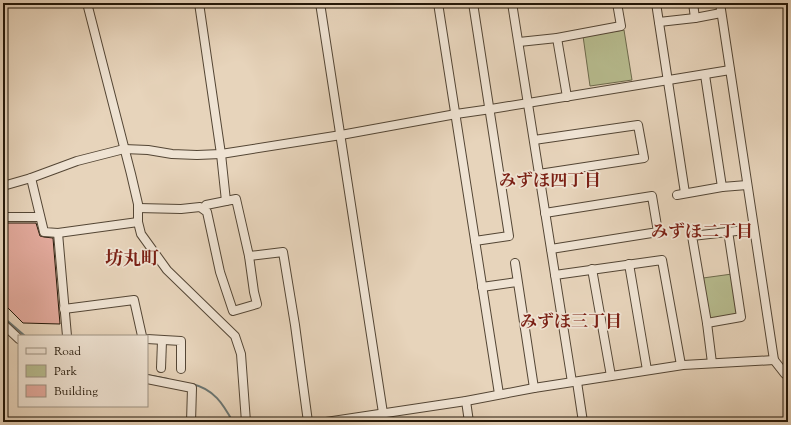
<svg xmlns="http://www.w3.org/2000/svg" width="791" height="425" viewBox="0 0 791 425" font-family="'Sorts Mill Goudy','Noto Serif JP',serif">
  <rect width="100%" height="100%" fill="#e7d4bb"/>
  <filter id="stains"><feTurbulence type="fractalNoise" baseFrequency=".005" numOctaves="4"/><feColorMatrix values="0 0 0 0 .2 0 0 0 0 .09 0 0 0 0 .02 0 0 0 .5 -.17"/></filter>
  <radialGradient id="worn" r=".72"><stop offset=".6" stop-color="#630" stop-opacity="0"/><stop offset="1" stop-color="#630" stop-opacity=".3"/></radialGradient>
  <g fill="#b7bc8f" stroke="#6d6a4c">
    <path d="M624 30 632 80 590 86 583 36Z"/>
    <path d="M732 274 738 314 709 319 703 278Z"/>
  </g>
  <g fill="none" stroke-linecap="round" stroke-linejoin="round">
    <g stroke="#6b7673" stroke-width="2">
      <path d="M3 317 25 336"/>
      <path d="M147 375 168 379"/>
      <path d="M192 384C214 389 223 404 233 422"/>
    </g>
  </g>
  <path fill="#e3aa9d" stroke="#231708" d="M3 223H36L40 236 44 237 53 238 60 324 23 323 3 303Z"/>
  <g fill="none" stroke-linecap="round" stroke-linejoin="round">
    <defs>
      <g id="minor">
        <path d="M87 3 131 174 138 204V222L141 234 167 270 235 336 241 354 246 422"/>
        <path d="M199 3 221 154 226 201"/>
        <path d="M320 3 383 413"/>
        <path d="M438 3 499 394"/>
        <path d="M473 3 509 236 475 241"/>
        <path d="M512 3 572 382"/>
        <path d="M656 3 685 193"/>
        <path d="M693 3 695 18"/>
        <path d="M720 3 774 360 785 374 788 375"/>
        <path d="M659 22 695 18 721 13"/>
        <path d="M557 38 567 97"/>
        <path d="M519 42 557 38 621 26 617 3"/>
        <path d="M705 75 722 187"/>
        <path d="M534 140 638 125 644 158 539 174"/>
        <path d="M31 178 44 232 58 233 138 222"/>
        <path d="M3 186 31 178 77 161 124 149 148 150 172 154 197 155 221 154 341 135 456 114 491 109 730 70"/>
        <path d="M677 195 722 187 747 185"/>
        <path d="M138 208 181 209 200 207 207 212 220 272 233 311 257 304 254 292 249 256 236 199 206 205 203 209"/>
        <path d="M545 213 652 196 658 232 551 249"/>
        <path d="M3 217H40"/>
        <path d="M58 233 67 336"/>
        <path d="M249 256 283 252 295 325 308 422"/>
        <path d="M515 263 534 388"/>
        <path d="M629 264 647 370"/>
        <path d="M592 269 611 376"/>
        <path d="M555 275 662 260 681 365"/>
        <path d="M482 287 517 282"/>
        <path d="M64 309 134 300 142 336"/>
        <path d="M707 323 741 317 728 231"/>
        <path d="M3 324 19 339"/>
        <path d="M147 339 181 341V369"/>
        <path d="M712 363 707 323 692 236 754 229"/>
        <path d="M161 368 162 341"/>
        <path d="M147 379 192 388 191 422"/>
        <path d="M577 382 583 422"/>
        <path d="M466 401 469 422"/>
        <path d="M326 422 466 401 534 388 683 365 774 360"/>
      </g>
    </defs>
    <use href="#minor" stroke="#544635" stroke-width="10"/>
    <use href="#minor" stroke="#efe3d3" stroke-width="8"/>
  </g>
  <g text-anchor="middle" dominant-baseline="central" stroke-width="3.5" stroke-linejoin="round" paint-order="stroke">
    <g font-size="17" font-weight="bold" fill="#7a1f14" stroke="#efe3d3">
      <text x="550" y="182">みずほ四丁目</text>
      <text x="702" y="233">みずほ二丁目</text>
      <text x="571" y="323">みずほ三丁目</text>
    </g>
    <g font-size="18" font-weight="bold" fill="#7a1f14" stroke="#efe3d3">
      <text x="132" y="260">坊丸町</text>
    </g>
  </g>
  <rect width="791" height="425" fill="none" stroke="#e7d4bb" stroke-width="16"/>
  <rect x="4" y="4" width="783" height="417" fill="none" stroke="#231708" stroke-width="2"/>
  <rect x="8" y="8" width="775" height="409" fill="none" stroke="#231708"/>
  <rect x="18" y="335" width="130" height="72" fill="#efe3d3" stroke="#9d9182"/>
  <rect x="26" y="348" width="20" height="6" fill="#efe3d3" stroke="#9d9182"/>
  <text x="54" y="355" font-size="12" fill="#231708">Road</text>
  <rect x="26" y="365" width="20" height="12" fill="#b7bc8f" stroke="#9d9182"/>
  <text x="54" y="375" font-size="12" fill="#231708">Park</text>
  <rect x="26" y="385" width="20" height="12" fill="#e3aa9d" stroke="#9d9182"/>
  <text x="54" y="395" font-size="12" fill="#231708">Building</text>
  <rect width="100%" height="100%" filter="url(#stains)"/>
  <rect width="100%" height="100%" fill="url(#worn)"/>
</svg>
